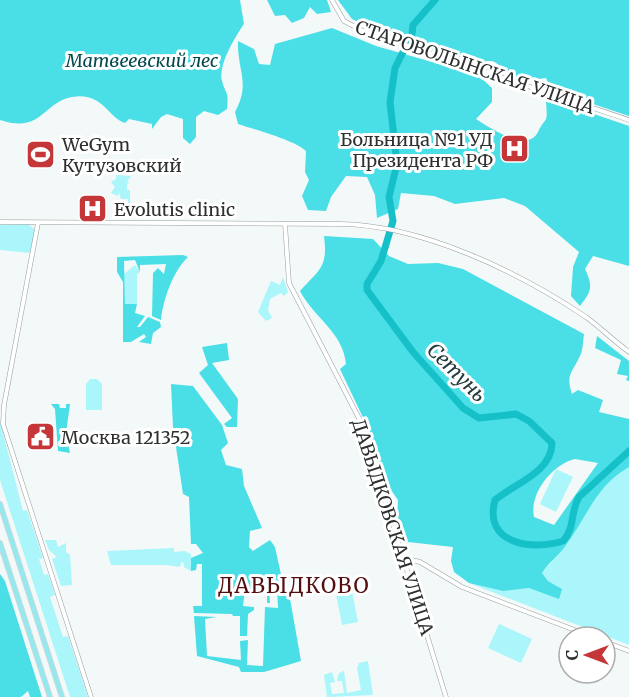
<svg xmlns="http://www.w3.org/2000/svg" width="629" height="697" viewBox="0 0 629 697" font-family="Merriweather,serif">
  <rect width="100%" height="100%" fill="#f3f9f9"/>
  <g fill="#aaf6fa">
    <path d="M116 175 131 176 127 182H130L127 184V190H130V211H128V199H121L119 192 118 196 111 193 115 187 111 182 116 179Z"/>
    <path d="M28 224 35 230 30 253 0 250V225Z"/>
    <path d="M135 265 140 272 137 274V304H125L124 274Z"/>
    <path d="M283 277 288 292 284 296 281 293 270 299 268 310 272 318 266 321 258 312 271 281 280 285Z"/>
    <path d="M90 379H97L102 384V410H86V384Z"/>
    <path d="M0 421 23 511 27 510 43 558 39 559 44 575 48 574 55 595 50 597 63 637 68 636 88 697H70L0 480Z"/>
    <path d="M629 467V645L469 583 503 591 529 588 562 589 548 581 542 573C549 563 559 555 566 545 585 517 598 484 629 467Z"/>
    <path d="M556 469 573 477 556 512 540 504Z"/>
    <path d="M45 540H56L58 547 66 543V552L70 555 72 585 61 586 52 559 57 557 49 550Z"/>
    <path d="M174 548V552L185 551 191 554V571L184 567V563L181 562 180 567 166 565H111L107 551Z"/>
    <path d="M352 591 358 622 342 625 336 594Z"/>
    <path d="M499 624 532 639 521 663 488 648Z"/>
    <path d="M368 661 373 695 327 697 324 675 332 672 335 682 330 683 332 694 344 693 342 681H337L339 673 344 671 347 693 361 690 357 668 359 663Z"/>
  </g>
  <g fill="#4adee6" fill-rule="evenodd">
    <path d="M0 0H240L244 24C235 37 218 65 222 81 226 96 229 90 227 109L218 115 204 111 196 117V137L190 144 183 138V119L167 114 161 117 152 129V124L129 119 125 123C107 117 103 92 72 97 43 102 42 134 0 120Z"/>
    <path d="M267 0H327L331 12 317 14 310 7 304 18 292 23 285 15 275 16Z"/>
    <path d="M338 0H629V116L551 90 546 78C539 78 533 82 526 82 522 81 510 78 507 75 499 66 494 54 480 66L377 31 352 19Z"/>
    <path d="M332 28 376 46 478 75 492 88V102L476 119C490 128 528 153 538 132 546 115 548 126 546 102L553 100 629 126V266L593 256 585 269C593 286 592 291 580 306L571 296 573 267 579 252 525 206 504 198 455 204 434 196 401 193 398 209 377 218 375 195 367 177 346 176 331 197 326 211 308 210 302 196 309 180 305 172 306 151C294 140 256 130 238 124L235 112C251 83 237 71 238 41L254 49 259 64 270 65 275 44Z"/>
    <path d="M324 236 373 239 389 256 408 264 438 263 463 269 584 334C583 341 583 352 579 358 571 374 566 375 572 394L578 390 603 400 599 412 629 419V467C596 485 586 519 564 548 557 557 548 563 542 573L548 581 562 589 559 599 529 588 503 591 469 583 454 572 451 561 453 547 408 542C389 521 398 522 398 500L382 477 367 426 340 369 346 364C343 332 314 318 300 291 320 269 328 267 324 236ZM575 459 598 463 554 525 534 517C529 493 553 464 575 459Z"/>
    <path d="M183 255 188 257C173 271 163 300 161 320L152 316 153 273 158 268 164 274 166 264 140 265V272L135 260 124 261 125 304H137L135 313 145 316 137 327H140L148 317 160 322 161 327 153 333 151 344 139 342 146 337 144 334 131 342H123V282L117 272V257Z"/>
    <path d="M597 336 629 361V381L626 380 628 376 617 374 621 360 595 348Z"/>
    <path d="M227 343 229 360 212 363 238 399 237 427H227L224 424 232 418 199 373 208 365 202 347Z"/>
    <path d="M171 384 193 386 222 425 228 443 221 450 226 465 242 469 244 486 262 528 250 531 249 547 253 551 270 540 275 547 282 579H278L281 584H247L269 585 270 603H267V589L245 590 243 606 254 607V610L248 614 247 636H240V616H233L232 614 194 613 193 606H202V564H197L196 570 191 571V558L203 553 196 544H191L189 497 183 494 173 427Z"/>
    <path d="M51 404H59L60 408H66V404H70L66 433 70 453 58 451 55 409Z"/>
    <path d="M0 574 5 581 42 697H30L28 691 21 697H0Z"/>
    <path d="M277 586H283L289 593 301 661 264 672H241L239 667 197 656 194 616 217 617 205 619 207 656 241 660 240 641 248 640 247 665 263 666 265 607 278 608Z"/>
  </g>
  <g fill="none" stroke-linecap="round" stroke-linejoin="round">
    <path stroke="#16c0c9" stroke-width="7" d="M435 0 413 25 412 34 395 68 390 102 397 164 389 197 393 221 381 261 367 284V290L413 352 463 408 479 418 516 414 529 421 552 443C552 472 514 484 495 500 483 544 532 551 563 541 575 529 570 512 579 497L629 451"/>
    <defs>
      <g id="minor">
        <path d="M332 0 344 21 363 31 629 120"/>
        <path d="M0 222 340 224C422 225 519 272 586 317 601 328 614 341 629 352"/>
        <path d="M38 223 4 405 3 424 91 697"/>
        <path d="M285 224 289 283 362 424 446 697"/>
        <path d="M404 558 420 562 462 587 593 637"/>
        <path d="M605 642 629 651"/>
      </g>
      <g id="major">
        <path d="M0 504 62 697"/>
        <path d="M0 543 50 697"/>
      </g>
    </defs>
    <use href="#minor" stroke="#989e9e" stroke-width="5"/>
    <use href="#major" stroke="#d5d6d6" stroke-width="6"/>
    <use href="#minor" stroke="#fff" stroke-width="4"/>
    <use href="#major" stroke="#95e9ee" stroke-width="4.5"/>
  </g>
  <defs>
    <symbol id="hospital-square" viewBox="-11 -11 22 22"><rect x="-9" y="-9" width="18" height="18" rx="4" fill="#c53638" stroke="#fff"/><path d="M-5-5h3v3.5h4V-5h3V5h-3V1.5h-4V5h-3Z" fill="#fff"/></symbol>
    <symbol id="stadium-square" viewBox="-11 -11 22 22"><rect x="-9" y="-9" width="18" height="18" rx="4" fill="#c53638" stroke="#fff"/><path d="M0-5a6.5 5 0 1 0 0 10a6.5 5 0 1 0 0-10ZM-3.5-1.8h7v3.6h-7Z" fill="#fff"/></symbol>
    <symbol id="civic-square" viewBox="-11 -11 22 22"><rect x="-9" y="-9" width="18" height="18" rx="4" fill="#c53638" stroke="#fff"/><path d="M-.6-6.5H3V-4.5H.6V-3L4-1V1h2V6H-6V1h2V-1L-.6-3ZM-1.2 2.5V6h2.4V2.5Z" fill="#fff"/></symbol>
  </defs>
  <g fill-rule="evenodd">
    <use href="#hospital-square" x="498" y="132" width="33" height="33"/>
    <use href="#stadium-square" x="24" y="138" width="33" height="33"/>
    <use href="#hospital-square" x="76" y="192" width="33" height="33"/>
    <use href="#civic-square" x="24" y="420" width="33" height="33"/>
  </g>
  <g text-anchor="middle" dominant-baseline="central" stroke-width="6" stroke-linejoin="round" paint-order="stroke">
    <g font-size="18" font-style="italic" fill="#02484b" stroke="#fff">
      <text x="142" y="60">Матвеевский лес</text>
    </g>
    <g font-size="18" fill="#2e3030" stroke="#fff">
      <text transform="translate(475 67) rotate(19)">СТАРОВОЛЫНСКАЯ УЛИЦА</text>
      <text transform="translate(393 527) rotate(72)">ДАВЫДКОВСКАЯ УЛИЦА</text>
    </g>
    <g font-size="18" fill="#2e3030" stroke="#fff" text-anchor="start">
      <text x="493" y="139" text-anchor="end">Больница №1 УД<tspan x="493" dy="21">Президента РФ</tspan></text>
      <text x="62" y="144">WeGym<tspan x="62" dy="21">Кутузовский</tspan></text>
      <text x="114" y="209">Evolutis clinic</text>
      <text x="61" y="437">Москва 121352</text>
    </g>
    <g font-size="20" font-style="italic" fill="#223a3c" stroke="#fff">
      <text transform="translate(457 372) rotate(45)">Сетунь</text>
    </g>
    <g font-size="21" letter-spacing="1.5" fill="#540f11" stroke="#fff">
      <text x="294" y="585">ДАВЫДКОВО</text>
    </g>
  </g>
  <g transform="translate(587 655) rotate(270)"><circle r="28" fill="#ffffff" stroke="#abacac" stroke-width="1.5"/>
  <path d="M0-4.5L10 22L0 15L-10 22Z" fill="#c53638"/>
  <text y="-9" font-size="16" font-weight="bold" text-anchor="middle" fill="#2e3030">С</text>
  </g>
</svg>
